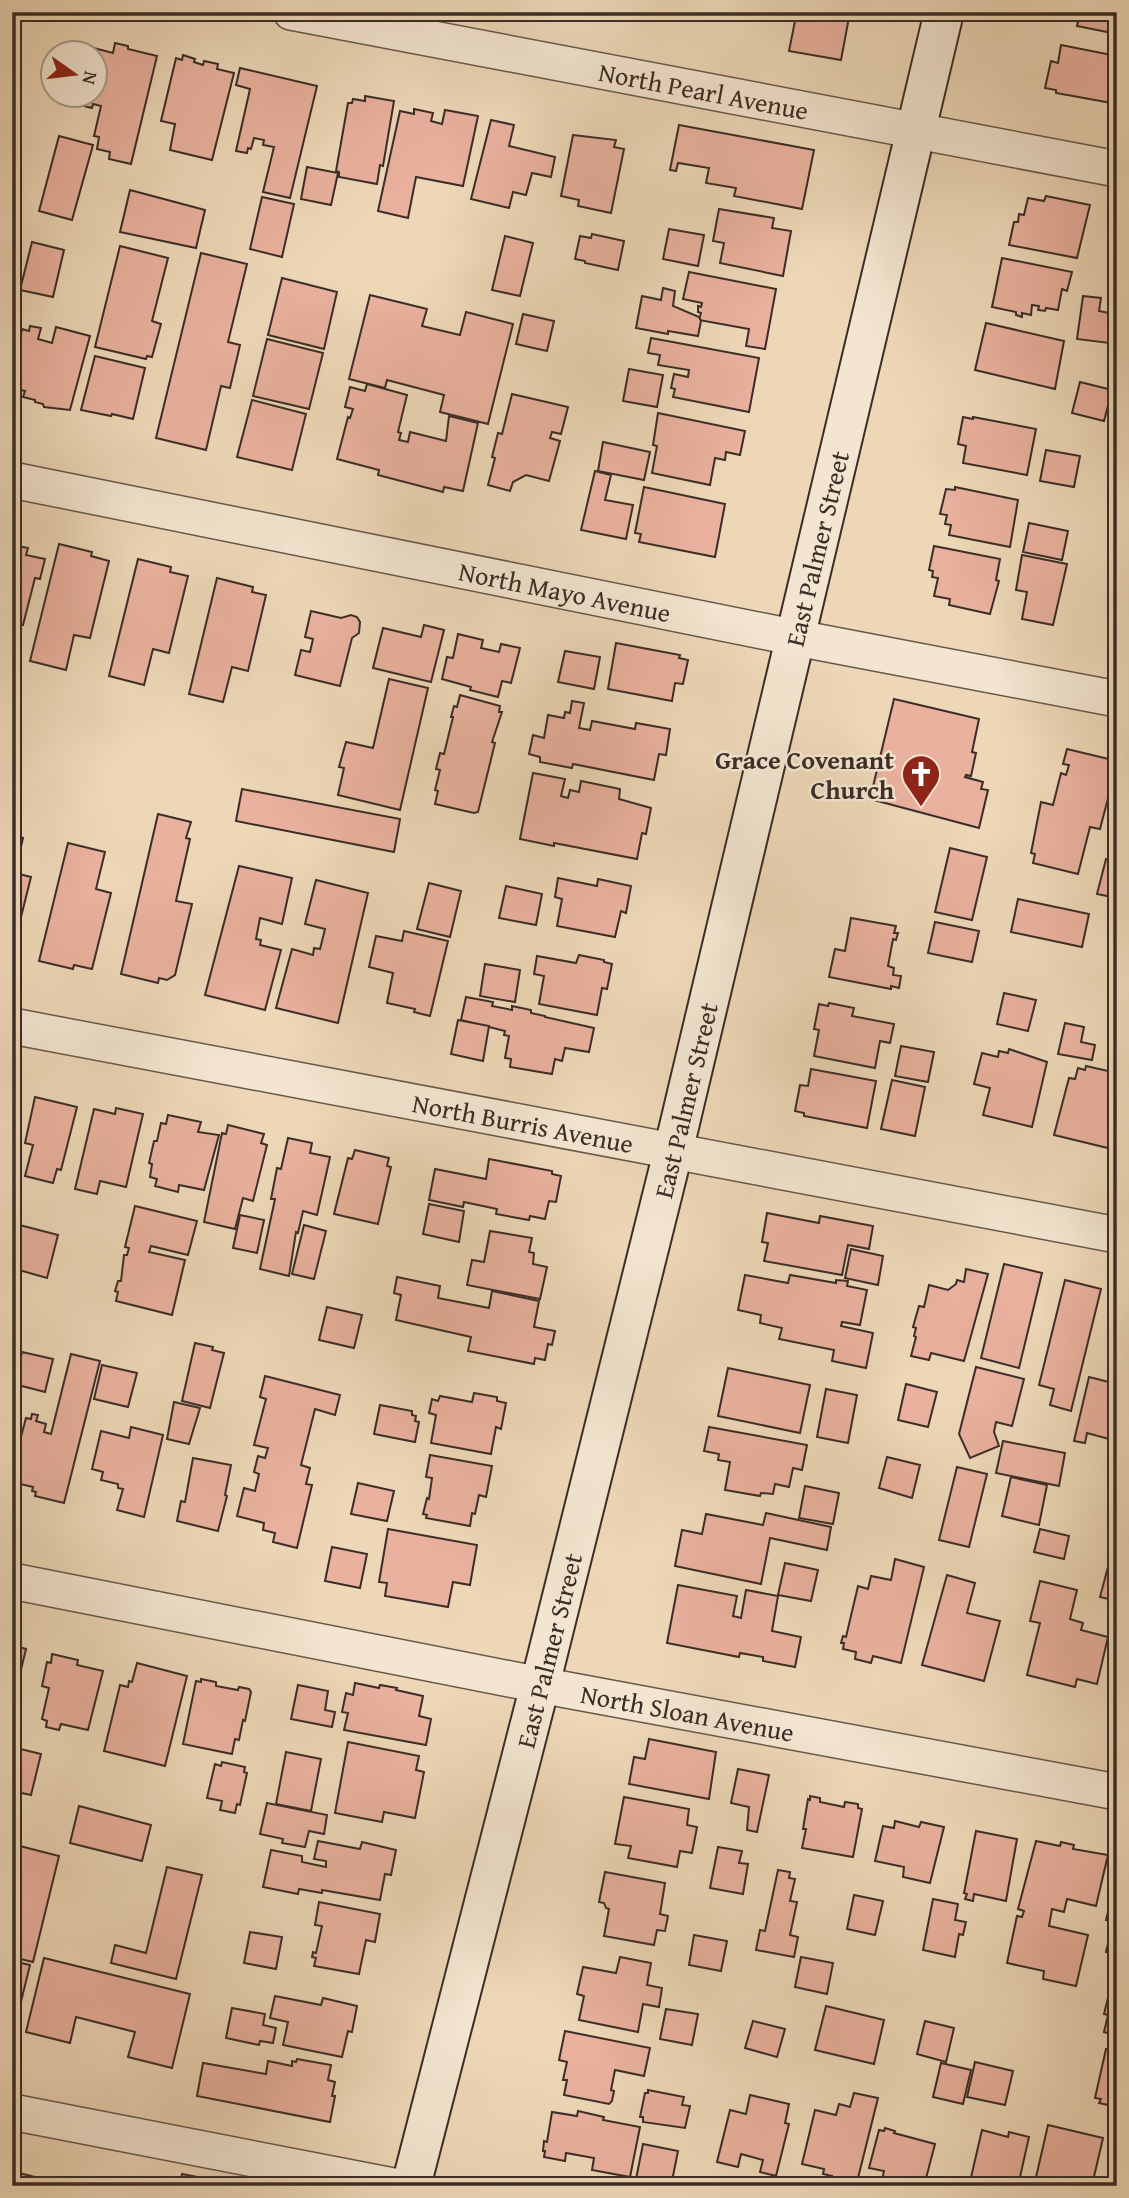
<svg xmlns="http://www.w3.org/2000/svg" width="1129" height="2198" viewBox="0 0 1129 2198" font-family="'Gentium Book Plus',serif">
  <rect width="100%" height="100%" fill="#edd7b7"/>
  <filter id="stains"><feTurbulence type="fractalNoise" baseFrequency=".00286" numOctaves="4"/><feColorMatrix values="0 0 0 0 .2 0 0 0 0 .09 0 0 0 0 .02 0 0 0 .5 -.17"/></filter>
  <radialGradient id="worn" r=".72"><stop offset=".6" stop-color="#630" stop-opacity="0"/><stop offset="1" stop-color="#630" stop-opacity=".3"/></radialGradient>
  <g fill="#e9b19e" stroke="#3b2d27" stroke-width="2">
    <path d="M716 12H751L750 18Z"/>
    <path d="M756 12H850L841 60 789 51 795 21Z"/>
    <path d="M1078 12H1117V34L1077 26 1080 13Z"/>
    <path d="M115 43 128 46V49L157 56 131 164 109 159 110 152 97 149 99 137 94 136 101 106 93 104 92 108 84 106 85 102 81 101 83 94H94V48L113 53Z"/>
    <path d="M1061 45 1117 56V104L1056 93V90L1045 88 1051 61 1058 63Z"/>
    <path d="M183 55 195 59 194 62 203 65 204 61 218 64 217 69 234 73 212 160 170 150 175 124 161 121 176 58 182 60Z"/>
    <path d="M240 68 317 86 290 198 263 192 274 147 263 145 264 140 254 138 251 149 248 148 247 153 236 151 250 89 236 85Z"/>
    <path d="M365 96 394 101 383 166 380 165 377 184 339 177V172L336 171 348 103H352L353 99 365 101Z"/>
    <path d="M414 109 433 113 431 121 442 124 445 110 478 116 463 186 416 177 408 218 378 211 400 111 414 114Z"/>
    <path d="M491 120 514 125 509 146 555 157 551 177 532 173 526 195 513 192 509 208 471 199Z"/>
    <path d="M679 125 814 150 802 209 734 196 736 188 706 183 709 168 678 163 676 171 670 170Z"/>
    <path d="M573 135 616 140 614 147 624 149 611 213 578 206 579 200 561 196Z"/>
    <path d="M59 136 93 145 72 220 39 211Z"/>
    <path d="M307 167 338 173 331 205 301 199Z"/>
    <path d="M130 190 205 210 196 248 120 232Z"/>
    <path d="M1046 196 1090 205 1077 258 1009 245 1014 222H1018L1019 214 1024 215 1028 198 1044 201Z"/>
    <path d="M262 197 294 204 282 257 250 249Z"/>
    <path d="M719 209 774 218 772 228 791 231 783 276 720 263 724 243 713 241Z"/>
    <path d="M669 229 704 235 698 266 663 259Z"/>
    <path d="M592 234 624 241 618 270 585 263V261L575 259 580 236 591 238Z"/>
    <path d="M505 236 533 243 520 296 492 290Z"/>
    <path d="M32 242 64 250 53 297 20 290Z"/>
    <path d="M120 246 168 258 152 321 161 324 152 357 147 356 146 359 95 347Z"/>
    <path d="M201 253 247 264 228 342 240 345 230 388 221 386 206 450 156 438Z"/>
    <path d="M1002 258 1072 272 1067 291 1062 289 1058 310 1046 308 1045 311 1038 310 1039 306 1032 305 1031 315 1022 313V317L1016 315V312L992 307Z"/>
    <path d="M689 272 776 289 765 349 746 346 749 329 699 320 701 313 698 312V306L701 307 702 303 683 299Z"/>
    <path d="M282 278 337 292 324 349 268 335Z"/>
    <path d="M663 288 675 291 673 306 699 317 701 321 698 336 668 331V334L636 328 642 296 661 300Z"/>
    <path d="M370 295 427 309 422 326 460 335 466 312 513 324 488 424 440 412 444 395 387 380 385 388 349 379Z"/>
    <path d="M1083 296 1101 298 1099 311 1114 314 1109 343 1077 339Z"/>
    <path d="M523 314 554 321 547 351 516 344Z"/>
    <path d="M986 323 1064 341 1055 389 975 370Z"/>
    <path d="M30 326 41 328 38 339 52 343 56 327 90 336 70 410 44 407 43 404 35 402V400L23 397 25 391 12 388V376L22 329 29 331Z"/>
    <path d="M651 338 759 358 749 412 673 397 675 389 671 388 674 374 688 377 689 370 658 365 660 355 648 353Z"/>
    <path d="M267 339 323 353 309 409 253 396Z"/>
    <path d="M95 356 145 368 133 419 112 414 111 416 81 410Z"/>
    <path d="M629 369 663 375 657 407 623 401Z"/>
    <path d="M1080 382 1112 390 1104 421 1072 413Z"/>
    <path d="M367 384 407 395 398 432 401 433 399 440 408 442 410 432 446 441 449 416 478 423 463 491 444 487 443 492 378 475 379 470 337 459 348 417 350 418 353 409 345 407 350 387 365 391Z"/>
    <path d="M512 394 568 407 561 434 552 432 550 438 560 441 549 481 526 475 513 482 510 491 488 485 495 458 492 457 498 433 502 434Z"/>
    <path d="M252 400 306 414 292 470 237 457Z"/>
    <path d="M658 413 745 431 740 455 726 452 725 460 715 458 710 485 652 473 657 446 653 445Z"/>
    <path d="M963 417 973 419V417L1036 429 1027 475 963 463 966 446 958 444Z"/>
    <path d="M603 442 650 452 644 480 598 471Z"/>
    <path d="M1046 450 1080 456 1074 487 1040 481Z"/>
    <path d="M595 471 611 475 605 500 633 505 626 539 581 530Z"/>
    <path d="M644 487 725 504 715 557 639 542 641 534 635 533Z"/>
    <path d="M955 487 1018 500 1010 547 949 535 951 525 945 524 947 515 940 514 946 489 955 490Z"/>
    <path d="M1117 498V528L1110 527Z"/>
    <path d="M1029 523 1068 531 1062 560 1023 552Z"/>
    <path d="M59 544 92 552 91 556 109 561 90 638 74 635 66 670 30 661Z"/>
    <path d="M12 545 28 548 26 555 45 559 40 579 35 578 23 625 12 623Z"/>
    <path d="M934 546 1000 559 996 580 999 581 990 614 949 605 950 599 934 596 938 578 932 577 933 571 929 570Z"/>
    <path d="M1022 555 1067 564 1053 625 1022 619 1027 592 1016 590Z"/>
    <path d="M138 559 171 567 170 572 188 576 169 653 153 649 144 685 109 676Z"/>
    <path d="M217 578 253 587 252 592 266 595 248 671 232 667 223 702 189 694Z"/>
    <path d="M311 611 341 618 351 615 357 617 360 622 359 633 352 638 340 686 295 675 301 650 310 652 313 639 305 637Z"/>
    <path d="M424 625 444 630 431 682 373 668 383 628 421 637Z"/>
    <path d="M458 634 483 640 481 648 499 652 501 644 520 648 511 683 502 681 498 697 470 690 471 687 442 679 447 657 453 658Z"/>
    <path d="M616 643 680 655 679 658 688 660 683 684 675 683 672 701 608 689Z"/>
    <path d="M565 651 600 657 594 689 558 682Z"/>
    <path d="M389 679 428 688 400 810 338 795 344 768 339 767 346 742 373 748Z"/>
    <path d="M460 695 500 706 499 712H502L492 742 495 743 478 812 474 813 435 804 438 791 435 790 440 770 436 769 440 753 444 754 453 717H451L454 706 457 707Z"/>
    <path d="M894 699 979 719 972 752 976 753 971 776 966 775 965 777 983 782 981 789 988 790 979 828 870 799Z"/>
    <path d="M572 701 584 703 579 728 590 730 592 721 635 729 636 723 670 729 666 755 659 754 654 780 573 764 572 768 540 762V757L529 754 533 735 544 738 548 715 564 718 565 712 570 713Z"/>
    <path d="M1067 749 1117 761 1115 784 1112 783 1100 829 1090 827 1078 874 1033 863 1035 854 1031 853 1041 802 1053 805 1061 773 1066 775 1069 765 1063 764Z"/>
    <path d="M533 773 565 779 561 796 568 798 570 790 579 792 581 781 620 789 619 799 651 808 646 834 642 833 637 859 554 843V846L520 839Z"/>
    <path d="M242 789 400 819 394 852 236 821Z"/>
    <path d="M158 814 191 822 186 838 190 839 176 901 192 904 175 975 167 980 159 978 158 983 121 974Z"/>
    <path d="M12 835 23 838 15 873 31 877 12 953Z"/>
    <path d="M68 843 105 852 96 889 111 893 92 969 74 965 73 969 39 961Z"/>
    <path d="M950 848 987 857 972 920 935 912Z"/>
    <path d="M1106 859 1117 862V898L1097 894Z"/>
    <path d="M239 866 292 878 282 924 260 918 256 939 261 940 260 945 281 950 265 1010 205 995Z"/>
    <path d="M558 878 597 886 598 879 631 886 626 913 621 911 615 937 557 926 562 899 555 897Z"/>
    <path d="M316 880 368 893 338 1023 276 1008 292 949 313 955 314 948 320 949 325 929 305 924Z"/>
    <path d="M429 883 461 891 450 937 417 929Z"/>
    <path d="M506 886 542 894 536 925 499 918Z"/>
    <path d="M1018 899 1089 914 1082 947 1011 932Z"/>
    <path d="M851 918 896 926 894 933H898L896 940 893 939 888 966 894 968 893 975 901 976 899 988 891 986V989L829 977 835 949 845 951Z"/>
    <path d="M935 922 979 931 972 962 928 953Z"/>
    <path d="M404 931 448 941 430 1016 414 1012 415 1009 387 1003 393 973 369 967 376 936 402 941Z"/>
    <path d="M579 955 604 960V962L612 964 607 989 602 988 597 1015 539 1004 544 976 534 974 537 956 576 963Z"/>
    <path d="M485 964 520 970 515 1002 480 996Z"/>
    <path d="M1004 993 1036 1000 1028 1031 997 1024Z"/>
    <path d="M466 997 493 1002 492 1006 512 1010V1006L531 1010V1013L545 1016V1017L594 1028 589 1052 565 1048 562 1061 555 1059 552 1074 510 1067 511 1059 505 1058 509 1036 504 1035 505 1031 461 1020Z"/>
    <path d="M829 1003 854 1008 852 1016 894 1024 890 1043 880 1041 875 1068 814 1056 819 1030 814 1029 819 1004 828 1006Z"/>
    <path d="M458 1020 489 1026 483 1061 451 1054Z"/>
    <path d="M1065 1023 1084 1027 1081 1042 1095 1045 1092 1060 1058 1054Z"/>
    <path d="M901 1046 934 1052 928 1082 895 1076Z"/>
    <path d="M1009 1049 1047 1062 1032 1127 983 1115 990 1088 974 1084 982 1053 998 1057 999 1051 1008 1053Z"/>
    <path d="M1086 1066 1117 1073V1126L1112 1145 1117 1146 1116 1150 1054 1135 1069 1078 1075 1079 1078 1068 1085 1070Z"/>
    <path d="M811 1069 876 1081 867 1128 804 1116V1113L795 1111 800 1085 808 1086Z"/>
    <path d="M892 1080 925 1087 915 1136 881 1129Z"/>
    <path d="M35 1097 77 1107 61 1170 57 1169 53 1183 25 1176 33 1145 25 1143Z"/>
    <path d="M116 1108 143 1114 126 1187 100 1181 97 1194 75 1189 94 1109 115 1114Z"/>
    <path d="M168 1115 201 1122 198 1132 219 1135 204 1190 179 1185 178 1192 155 1186 157 1179 150 1177 152 1164 149 1163 154 1141H157L161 1123 166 1124Z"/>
    <path d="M228 1125 264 1134 261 1143 267 1145 253 1201 243 1198 235 1229 204 1222 222 1133 226 1134Z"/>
    <path d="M288 1138 312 1143 310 1153 330 1157 317 1215 303 1211 298 1233 296 1232 289 1276 260 1269 275 1199H271L277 1168 281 1169Z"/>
    <path d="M355 1150 389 1158 387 1166 391 1167 378 1224 334 1214 348 1158 352 1159Z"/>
    <path d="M489 1159 552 1171V1174L561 1176 556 1202 549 1201 545 1219 530 1216 529 1220 496 1214 497 1209 464 1202 463 1207 429 1200 435 1169 486 1179Z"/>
    <path d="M429 1204 464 1211 459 1242 423 1234Z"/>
    <path d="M135 1206 197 1221 188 1255 151 1246 149 1252 185 1260 172 1315 116 1301 118 1292 115 1291 118 1281H121L124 1255H127L129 1248 125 1247Z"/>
    <path d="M767 1213 819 1223 820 1216 873 1226 869 1249 848 1245 842 1275 764 1261 768 1243 762 1242Z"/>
    <path d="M240 1215 264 1220 257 1253 233 1248Z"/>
    <path d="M12 1223 58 1235 47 1278 12 1268Z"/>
    <path d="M304 1225 326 1231 314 1279 292 1274Z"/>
    <path d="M490 1231 532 1238 529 1252 534 1253 533 1264 547 1267 540 1299 467 1285 472 1260 484 1262Z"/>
    <path d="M851 1249 883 1256 878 1285 845 1278Z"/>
    <path d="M1004 1264 1042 1273 1019 1368 981 1358Z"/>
    <path d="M966 1269 988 1274 964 1361 931 1353 929 1360 911 1356 916 1337 914 1336 916 1328 913 1327 919 1306 924 1307 929 1285 948 1290 956 1284 957 1280 964 1282Z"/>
    <path d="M745 1275 788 1283 790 1275 836 1283V1280L848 1281 847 1286 867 1290 860 1325 842 1322 841 1326 873 1333 866 1368 832 1361 834 1350 779 1339 782 1328 760 1323 761 1315 738 1310Z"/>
    <path d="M397 1277 440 1286 438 1298 489 1308 492 1291 539 1301 534 1327 555 1331 552 1345 548 1344 545 1360 535 1358 534 1364 468 1351 471 1337 396 1320 401 1295 394 1293Z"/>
    <path d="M1065 1280 1101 1289 1071 1411 1050 1405 1054 1389 1039 1385Z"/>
    <path d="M327 1307 362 1315 354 1348 319 1340Z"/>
    <path d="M195 1343 213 1347 212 1350 224 1353 210 1408 182 1401Z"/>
    <path d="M22 1352 53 1359 45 1392 14 1384Z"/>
    <path d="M71 1354 100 1361 64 1503 35 1496 36 1492 32 1491 33 1487 12 1482 16 1459 12 1457 16 1443 19 1444 26 1418 31 1419 32 1414 38 1415 36 1421 46 1424 44 1432 51 1434Z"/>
    <path d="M102 1365 137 1373 128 1407 94 1399Z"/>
    <path d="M976 1367 1024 1379 1012 1426 996 1422 994 1432 999 1446 970 1458 959 1434Z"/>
    <path d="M728 1368 810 1385 800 1433 718 1416Z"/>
    <path d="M265 1376 340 1395 335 1415 315 1409 301 1465 310 1468 306 1484 312 1485 297 1548 273 1542 275 1533 263 1530 264 1523 237 1516 244 1488 255 1491 259 1474 254 1472 258 1456 265 1458 268 1448 254 1445 266 1399 260 1397Z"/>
    <path d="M1089 1377 1117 1384V1422L1114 1421 1109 1439 1087 1433 1085 1443 1074 1441Z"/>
    <path d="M906 1384 937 1392 928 1427 898 1420Z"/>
    <path d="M826 1389 857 1395 848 1443 817 1437Z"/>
    <path d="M474 1393 497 1397V1401L506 1403 501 1429 496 1427 491 1454 431 1443 436 1415 429 1413 432 1399 438 1401 440 1396 472 1402Z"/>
    <path d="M174 1402 200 1408 189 1444 167 1439Z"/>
    <path d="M380 1405 412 1411V1415L416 1416 415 1421 419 1422 415 1442 374 1434Z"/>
    <path d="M131 1427 163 1435 144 1517 117 1510 123 1489 118 1488V1484L101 1480 103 1472 92 1469 101 1431 129 1438Z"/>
    <path d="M709 1427 807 1445 802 1470 793 1468 789 1487 775 1484 773 1494 761 1493 760 1496 725 1490 730 1462 718 1460 719 1454 704 1451Z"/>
    <path d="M1003 1441 1065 1453 1059 1486 996 1473Z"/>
    <path d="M430 1455 492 1466 486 1497 479 1495 475 1514 472 1513 470 1526 426 1518 427 1515 423 1514 427 1498 429 1499 432 1478 426 1477Z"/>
    <path d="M887 1457 920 1465 912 1498 879 1488Z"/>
    <path d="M193 1458 231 1465 225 1495 227 1496 218 1531 177 1521 181 1501 185 1502Z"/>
    <path d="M957 1467 987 1474 969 1547 939 1540Z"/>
    <path d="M1011 1477 1047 1485 1039 1525 1002 1516Z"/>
    <path d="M358 1483 394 1491 387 1521 351 1514Z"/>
    <path d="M805 1486 839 1493 833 1524 799 1518Z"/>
    <path d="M766 1513 831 1527 827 1550 770 1538 761 1584 675 1566 682 1530 702 1534 706 1514 763 1525Z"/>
    <path d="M388 1529 477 1545 470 1585 453 1582 448 1607 385 1596 387 1583 379 1582Z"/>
    <path d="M1040 1529 1069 1536 1064 1559 1034 1552Z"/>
    <path d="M332 1547 367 1554 360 1588 325 1581Z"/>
    <path d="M1113 1548H1117V1601L1100 1597Z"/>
    <path d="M895 1559 924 1567 901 1663 873 1656 871 1663 855 1659 856 1652 843 1649 844 1643H841L843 1636 846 1637 858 1586 868 1589 871 1576 891 1580Z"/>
    <path d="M785 1563 818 1570 811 1601 778 1595Z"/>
    <path d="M947 1575 975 1583 967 1613 1000 1621 984 1681 922 1665Z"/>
    <path d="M1040 1581 1077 1590 1070 1619 1083 1623 1081 1630 1108 1637 1097 1684 1077 1679 1075 1687 1027 1675 1040 1623 1030 1621Z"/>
    <path d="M678 1585 737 1596 733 1616 741 1618 746 1590 778 1596 772 1631 801 1637 795 1667 763 1661V1657L740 1653 739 1657 667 1643Z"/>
    <path d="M12 1645 26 1649 12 1707Z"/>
    <path d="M52 1654 78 1660 77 1665 103 1671 88 1730 61 1724 59 1730 46 1727 47 1721 42 1719 49 1688 42 1686 47 1662 51 1663Z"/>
    <path d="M137 1663 187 1676 165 1766 104 1751 120 1685 128 1687 129 1681 132 1682Z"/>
    <path d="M201 1679 216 1682V1686L238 1690 239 1687 249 1689 251 1692 245 1721 243 1720 239 1740 235 1739 232 1754 183 1744 196 1681 201 1682Z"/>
    <path d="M355 1683 379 1688 380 1685 397 1688 396 1690 423 1696 419 1716 431 1719 426 1745 344 1730 348 1713 342 1712 346 1693 353 1695Z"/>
    <path d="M298 1685 328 1691 325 1710 335 1712 332 1727 291 1719Z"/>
    <path d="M649 1739 716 1752 709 1799 629 1784 634 1757 645 1759Z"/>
    <path d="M348 1742 419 1756 416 1770 424 1772 415 1818 384 1812 382 1822 335 1813Z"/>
    <path d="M12 1747 41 1754 31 1795 12 1791Z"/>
    <path d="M286 1752 321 1759 311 1811 276 1804Z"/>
    <path d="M222 1762 245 1767 244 1772 247 1773 240 1805 237 1804 235 1813 220 1810 222 1801 207 1798 215 1764 221 1766Z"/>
    <path d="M738 1769 769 1775 757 1832 747 1830 749 1807 731 1803Z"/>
    <path d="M810 1796 820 1798V1802L844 1807 845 1802 858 1804V1808L862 1809 853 1857 802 1848 806 1829H803L808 1799 810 1800Z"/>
    <path d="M624 1797 689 1809 687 1825 697 1827 692 1853 680 1851 677 1867 628 1858 631 1846 615 1844Z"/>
    <path d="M267 1803 327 1815 324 1834 309 1831 305 1847 282 1843 283 1839 260 1834Z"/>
    <path d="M79 1806 151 1825 142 1861 70 1843Z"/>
    <path d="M895 1821 919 1827 921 1822 944 1827 930 1883 903 1877 904 1867 875 1861 883 1826 894 1828Z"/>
    <path d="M976 1831 1017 1839 1006 1901 974 1894 973 1901 965 1899 967 1894 964 1893Z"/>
    <path d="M318 1841 360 1849 362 1842 396 1850 391 1875 385 1874 380 1900 322 1890V1893L299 1889 298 1894 263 1887 271 1850 302 1856V1862L326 1867V1861L314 1859Z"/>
    <path d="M1036 1841 1060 1846 1061 1842 1074 1845 1073 1849 1108 1855 1096 1906 1067 1899 1064 1912 1052 1909 1049 1926 1088 1935 1076 1986 1043 1979 1044 1971 1007 1963 1017 1916 1022 1917 1024 1911 1018 1909Z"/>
    <path d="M12 1844 59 1856 33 1962 12 1957Z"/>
    <path d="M718 1847 742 1851 739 1863 748 1864 743 1894 710 1888Z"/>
    <path d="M167 1867 202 1875 176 1979 111 1963 115 1945 146 1953Z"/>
    <path d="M778 1870 790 1872 789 1878 795 1879 790 1901 797 1902 790 1935 798 1937 794 1957 756 1950 760 1930 765 1931Z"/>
    <path d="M605 1872 665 1883 660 1914 668 1916 665 1931 657 1930 654 1945 604 1936 609 1909 606 1908 604 1903 599 1902Z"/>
    <path d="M1117 1876V1955L1106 1952 1113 1922 1106 1920Z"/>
    <path d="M854 1895 883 1901 875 1935 847 1929Z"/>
    <path d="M933 1899 958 1904 955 1920 966 1922 963 1935 959 1934 955 1957 923 1950Z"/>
    <path d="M319 1902 380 1914 375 1942 366 1940 359 1974 314 1966 316 1958 312 1957 313 1952 316 1953 322 1926 315 1925Z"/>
    <path d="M250 1932 282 1937 276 1969 244 1963Z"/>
    <path d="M694 1935 727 1941 721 1971 689 1965Z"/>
    <path d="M620 1957 651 1963 647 1985 662 1988 659 2007 643 2004 638 2032 579 2020 584 1996 577 1994 583 1967 616 1973Z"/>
    <path d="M801 1957 833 1963 827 1994 795 1987Z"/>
    <path d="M44 1958 190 1994 172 2068 128 2057 135 2032 76 2017 70 2043 26 2032Z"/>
    <path d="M12 1961 30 1965 13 2034H12Z"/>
    <path d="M1117 1961V2036L1104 2032 1108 2015 1104 2014Z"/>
    <path d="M275 1996 321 2005 323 1998 357 2006 352 2032 348 2031 342 2057 283 2045 288 2022 270 2018Z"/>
    <path d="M826 2006 884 2020 874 2064 815 2050Z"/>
    <path d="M232 2008 265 2014 263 2025 276 2028 273 2043 260 2041 259 2045 226 2038Z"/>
    <path d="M666 2009 698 2014 692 2045 660 2039Z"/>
    <path d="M753 2021 785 2029 777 2057 745 2048Z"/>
    <path d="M925 2021 954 2028 946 2062 917 2054Z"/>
    <path d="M565 2031 650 2048 644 2076 615 2070 611 2090 614 2091 612 2101 609 2104 564 2095 567 2080H563L567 2062 559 2060Z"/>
    <path d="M1106 2049 1117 2051V2107L1099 2103 1101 2099 1095 2098Z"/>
    <path d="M297 2059 331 2065 328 2080 335 2082 332 2096H335L330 2122 197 2096 203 2063 266 2074 268 2061 292 2066V2061L296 2062Z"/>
    <path d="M975 2062 1013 2071 1005 2105 967 2097Z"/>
    <path d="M941 2063 971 2070 963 2104 933 2097Z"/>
    <path d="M648 2090 684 2097 682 2105 690 2106 685 2128 643 2122V2117H640L645 2093H648Z"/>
    <path d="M854 2093 878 2098 856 2186 831 2180 832 2176 823 2174 824 2169 802 2164 815 2110 836 2115 839 2104 850 2107Z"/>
    <path d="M750 2095 789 2104 785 2123 789 2124 776 2176 760 2172 763 2160 741 2154 738 2167 717 2162 730 2110 746 2114Z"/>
    <path d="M578 2111 604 2117 603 2120 640 2127 630 2177 592 2170 594 2158 566 2153 565 2161 544 2157 545 2151H543L544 2141 547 2142 552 2112 577 2116Z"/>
    <path d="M1048 2125 1103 2138 1093 2181 1080 2178 1078 2186H1034Z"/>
    <path d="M885 2128 895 2131 894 2133 935 2144 924 2186 881 2185 884 2171 869 2168 879 2130 884 2131Z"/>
    <path d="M982 2130 1008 2137 1009 2132 1029 2137 1018 2186H969Z"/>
    <path d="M643 2144 678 2151 671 2186 636 2179Z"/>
    <path d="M19 2173 43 2179 41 2186H16Z"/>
    <path d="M182 2174 244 2186H180Z"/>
  </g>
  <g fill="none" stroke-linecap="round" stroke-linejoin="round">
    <defs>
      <g id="street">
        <path id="s1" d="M291 12 1117 169"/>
        <path id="s2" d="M12 480 797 638 1117 699"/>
        <path id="s3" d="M12 1026 1117 1235"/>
        <path id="s4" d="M12 1581 540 1685 1117 1792"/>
        <path d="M12 2112 393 2186"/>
      </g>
      <g id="secondary">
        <path id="s5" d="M411 2186 540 1685 673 1152 944 12"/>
      </g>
    </defs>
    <use href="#street" stroke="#68584b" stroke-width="38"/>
    <use href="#secondary" stroke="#3b2d27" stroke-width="42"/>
    <use href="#street" stroke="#f3e5d0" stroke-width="35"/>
    <use href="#secondary" stroke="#f3e5d0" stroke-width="38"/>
  </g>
  <defs>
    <symbol id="church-pin" viewBox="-11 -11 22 30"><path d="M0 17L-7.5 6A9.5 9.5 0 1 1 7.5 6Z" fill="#8f2418" stroke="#f3e5d0"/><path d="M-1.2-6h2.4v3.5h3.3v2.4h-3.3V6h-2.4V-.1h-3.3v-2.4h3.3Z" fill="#fff"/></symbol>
  </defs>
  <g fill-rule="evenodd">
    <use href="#church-pin" x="899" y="752" width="44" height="60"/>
  </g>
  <g text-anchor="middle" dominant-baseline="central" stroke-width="5" stroke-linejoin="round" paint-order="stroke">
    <g font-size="26" fill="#3b2d27" stroke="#f3e5d0">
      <text stroke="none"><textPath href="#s1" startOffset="420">North Pearl Avenue</textPath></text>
      <text stroke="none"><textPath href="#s5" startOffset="1687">East Palmer Street</textPath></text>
      <text stroke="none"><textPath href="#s2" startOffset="564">North Mayo Avenue</textPath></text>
      <text stroke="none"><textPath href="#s5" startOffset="1120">East Palmer Street</textPath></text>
      <text stroke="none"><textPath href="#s3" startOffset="520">North Burris Avenue</textPath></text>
      <text stroke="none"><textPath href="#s5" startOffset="553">East Palmer Street</textPath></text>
      <text stroke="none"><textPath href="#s4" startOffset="688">North Sloan Avenue</textPath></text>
    </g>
    <g font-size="26" font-weight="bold" fill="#3b2d27" stroke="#f3e5d0" text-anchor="end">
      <text x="894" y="759">Grace Covenant<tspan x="894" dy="30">Church</tspan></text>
    </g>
  </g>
  <rect width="1129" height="2198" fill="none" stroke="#edd7b7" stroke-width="42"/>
  <rect x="14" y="14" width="1101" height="2170" fill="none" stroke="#3b2d27" stroke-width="3.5"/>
  <rect x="21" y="21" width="1087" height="2156" fill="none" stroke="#3b2d27" stroke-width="2"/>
  <g transform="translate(74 74) rotate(104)"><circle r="33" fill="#f3e5d0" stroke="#a99b8c" stroke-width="2"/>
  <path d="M0-5L12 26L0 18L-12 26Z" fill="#8f2418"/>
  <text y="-10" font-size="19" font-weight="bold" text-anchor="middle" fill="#3b2d27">N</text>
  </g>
  <rect width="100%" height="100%" filter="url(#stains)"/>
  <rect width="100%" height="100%" fill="url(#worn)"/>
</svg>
